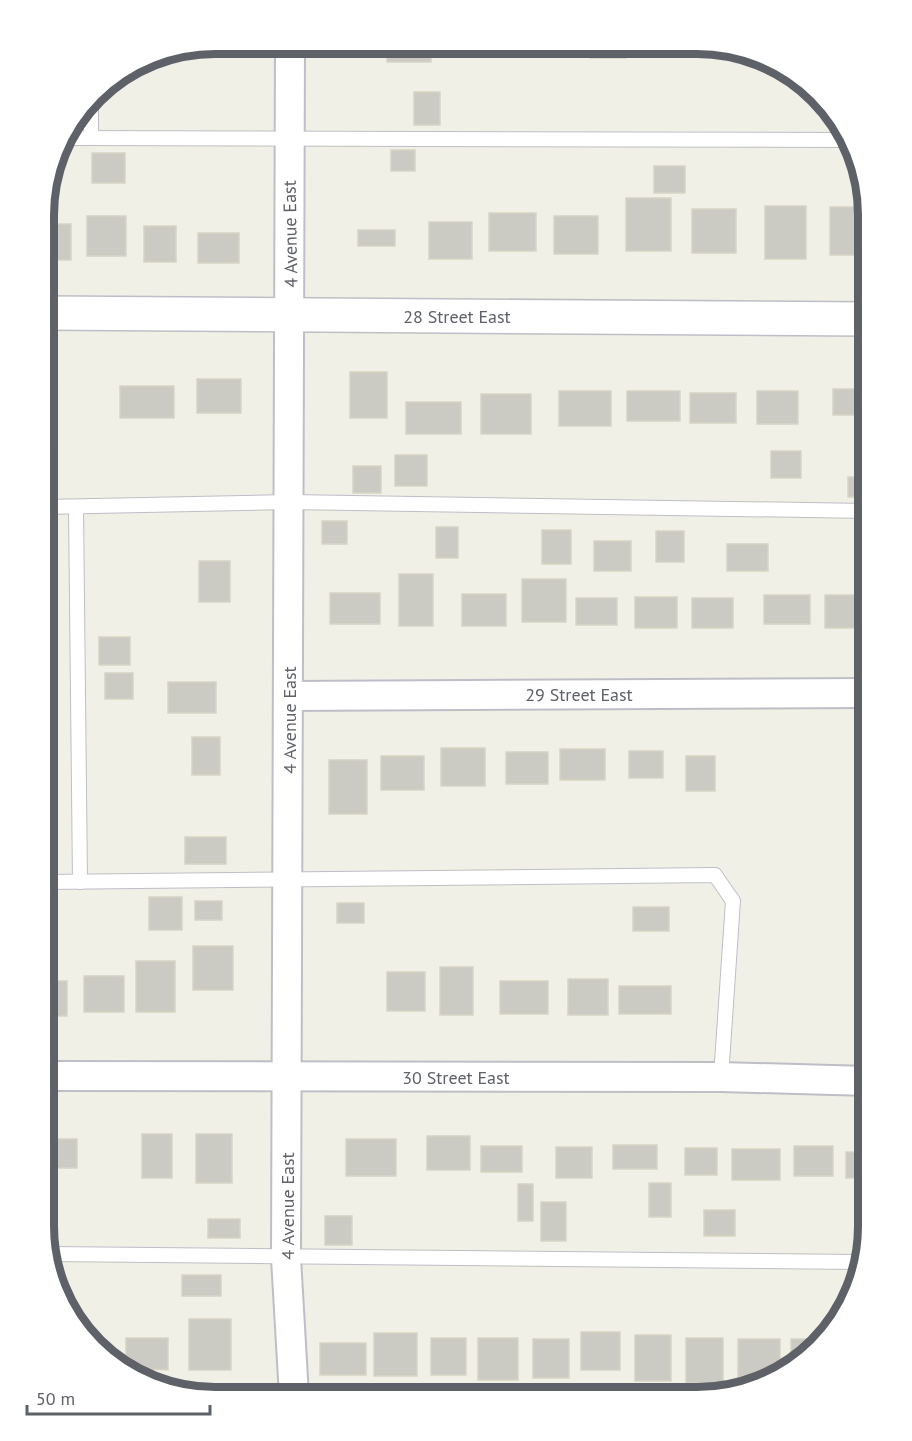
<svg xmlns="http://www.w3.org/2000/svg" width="912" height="1441" viewBox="0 0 912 1441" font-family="'PT Sans',sans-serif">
  <rect width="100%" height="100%" fill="#f1f0e7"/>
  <g fill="#cccbc3" stroke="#d6d4c5" stroke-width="1.5">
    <rect x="387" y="45" width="44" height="17"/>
    <rect x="458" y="45" width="40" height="4"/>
    <path d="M516 45 561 46V49H516Z"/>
    <rect x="590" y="46" width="36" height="12"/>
    <path d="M707 47H730L735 49V55H707Z"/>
    <rect x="414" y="92" width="26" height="33"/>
    <rect x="391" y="150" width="24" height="21"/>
    <rect x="92" y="153" width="33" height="30"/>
    <rect x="654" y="166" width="31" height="27"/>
    <rect x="626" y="198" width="45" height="53"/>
    <rect x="765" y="206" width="41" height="53"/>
    <path d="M830 207H867L868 255H830Z"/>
    <rect x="692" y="209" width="44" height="44"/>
    <rect x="489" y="213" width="47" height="38"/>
    <rect x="87" y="216" width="39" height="40"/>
    <rect x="554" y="216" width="44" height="38"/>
    <rect x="429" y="222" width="43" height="37"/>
    <rect x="45" y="224" width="26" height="36"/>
    <rect x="144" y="226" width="32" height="36"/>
    <rect x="358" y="230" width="37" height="16"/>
    <rect x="198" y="233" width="41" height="30"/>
    <rect x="350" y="372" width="37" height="46"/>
    <rect x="197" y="379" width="44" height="34"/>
    <rect x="120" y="386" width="54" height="32"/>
    <rect x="833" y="389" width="34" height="26"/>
    <rect x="559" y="391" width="52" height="35"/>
    <rect x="627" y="391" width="53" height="30"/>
    <rect x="757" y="391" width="41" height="33"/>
    <rect x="690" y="393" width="46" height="30"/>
    <rect x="481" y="394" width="50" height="40"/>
    <rect x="406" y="402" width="55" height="32"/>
    <rect x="771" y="451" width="30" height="27"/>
    <rect x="395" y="455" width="32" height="31"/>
    <rect x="353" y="466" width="28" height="27"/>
    <rect x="848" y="477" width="20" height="20"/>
    <rect x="322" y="521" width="25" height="23"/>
    <rect x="44" y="526" width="13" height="40"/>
    <rect x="436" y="527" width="22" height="31"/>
    <rect x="542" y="530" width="29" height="34"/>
    <rect x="656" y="531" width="28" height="31"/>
    <rect x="860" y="534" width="8" height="24"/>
    <rect x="594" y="541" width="37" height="30"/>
    <rect x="727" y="544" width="41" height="27"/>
    <rect x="199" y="561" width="31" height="41"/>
    <rect x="399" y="574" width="34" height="52"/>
    <rect x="522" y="579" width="44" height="43"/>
    <rect x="330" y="593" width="50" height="31"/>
    <rect x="462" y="594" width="44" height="32"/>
    <rect x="764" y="595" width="46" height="29"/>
    <rect x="825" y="595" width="40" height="33"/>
    <rect x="635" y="597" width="42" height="31"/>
    <rect x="576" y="598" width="41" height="27"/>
    <rect x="692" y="598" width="41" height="30"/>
    <rect x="99" y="637" width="31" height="28"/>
    <rect x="105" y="673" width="28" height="26"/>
    <rect x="168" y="682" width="48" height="31"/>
    <rect x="44" y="695" width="9" height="29"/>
    <rect x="192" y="737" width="28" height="38"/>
    <rect x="441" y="748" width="44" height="38"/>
    <rect x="560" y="749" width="45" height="31"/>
    <rect x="44" y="751" width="4" height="33"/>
    <rect x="629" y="751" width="34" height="27"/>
    <rect x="506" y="752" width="42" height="32"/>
    <rect x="381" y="756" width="43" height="34"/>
    <rect x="686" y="756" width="29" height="35"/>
    <rect x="329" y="760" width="38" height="54"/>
    <rect x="185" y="837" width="41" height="27"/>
    <rect x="149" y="897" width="33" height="33"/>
    <rect x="195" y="901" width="27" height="19"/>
    <rect x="44" y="902" width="6" height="20"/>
    <rect x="337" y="903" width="27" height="20"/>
    <rect x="633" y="907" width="36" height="24"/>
    <rect x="193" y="946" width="40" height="44"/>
    <rect x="136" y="961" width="39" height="51"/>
    <rect x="440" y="967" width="33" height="48"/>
    <rect x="387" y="972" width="38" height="39"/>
    <rect x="84" y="976" width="40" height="36"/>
    <rect x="568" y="979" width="40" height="36"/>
    <rect x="44" y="981" width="23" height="35"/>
    <rect x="500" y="981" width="48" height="33"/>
    <rect x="619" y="986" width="52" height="28"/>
    <rect x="142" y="1134" width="30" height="44"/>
    <rect x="196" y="1134" width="36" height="49"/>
    <rect x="427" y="1136" width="43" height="34"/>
    <rect x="44" y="1139" width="33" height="29"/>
    <rect x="346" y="1139" width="50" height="37"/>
    <rect x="613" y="1145" width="44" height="24"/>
    <rect x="481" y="1146" width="41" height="26"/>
    <rect x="794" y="1146" width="39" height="30"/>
    <rect x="556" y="1147" width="36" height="31"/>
    <rect x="685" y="1148" width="32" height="27"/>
    <rect x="732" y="1149" width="48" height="31"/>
    <rect x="846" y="1152" width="22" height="26"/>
    <rect x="649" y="1183" width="22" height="34"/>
    <rect x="518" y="1184" width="15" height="37"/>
    <rect x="541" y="1202" width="25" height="39"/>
    <rect x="704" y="1210" width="31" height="26"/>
    <path d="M44 1212H55V1241H46Z"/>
    <rect x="325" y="1216" width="27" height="29"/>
    <rect x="208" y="1219" width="32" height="19"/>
    <rect x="182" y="1275" width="39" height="21"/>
    <rect x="189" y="1319" width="42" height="51"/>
    <rect x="581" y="1332" width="39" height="38"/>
    <rect x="374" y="1333" width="43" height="43"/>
    <rect x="635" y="1335" width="36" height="46"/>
    <path d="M126 1338H168V1370L126 1368Z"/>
    <rect x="431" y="1338" width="35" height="37"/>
    <rect x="478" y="1338" width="40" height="42"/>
    <rect x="686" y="1338" width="37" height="45"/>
    <rect x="533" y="1339" width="36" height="39"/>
    <path d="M738 1339H780V1371L768 1380H738Z"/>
    <path d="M791 1339H822L791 1363Z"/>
    <rect x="320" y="1343" width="46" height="32"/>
  </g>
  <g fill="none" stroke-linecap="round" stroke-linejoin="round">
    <defs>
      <g id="service">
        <path d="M91 100V137"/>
        <path d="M62 138 848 140"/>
        <path d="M44 507 289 502 868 511"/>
        <path d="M76 508 80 882"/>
        <path d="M44 882 715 875 733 901 721 1077"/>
        <path d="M49 1254 859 1262"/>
      </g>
      <g id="minor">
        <path d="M290 44 286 1258 294 1396"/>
        <path d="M289 696 868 693"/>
        <path d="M44 1076 721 1077 868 1081"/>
      </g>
      <path id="tertiary" d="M45 313 868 319"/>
    </defs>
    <use href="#service" stroke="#bebfc6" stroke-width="16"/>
    <use href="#minor" stroke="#bebfc6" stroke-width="32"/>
    <use href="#tertiary" stroke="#bebfc6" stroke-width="36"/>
    <use href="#service" stroke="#fff" stroke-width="14"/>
    <use href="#minor" stroke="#fff" stroke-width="28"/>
    <use href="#tertiary" stroke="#fff" stroke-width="33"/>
  </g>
  <g text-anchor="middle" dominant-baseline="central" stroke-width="4.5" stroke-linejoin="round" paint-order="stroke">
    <g font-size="18" fill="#5e6168" stroke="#fff">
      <text transform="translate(290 234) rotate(-91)">4 Avenue East</text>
      <text x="457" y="316">28 Street East</text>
      <text x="579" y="694">29 Street East</text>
      <text transform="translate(289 720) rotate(-90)">4 Avenue East</text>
      <text x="456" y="1077">30 Street East</text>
      <text transform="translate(287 1206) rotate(-90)">4 Avenue East</text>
    </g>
  </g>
  <path d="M0 0H912V1441H0ZM215 54H697A161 161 0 0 1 858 215V1226A161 161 0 0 1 697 1387H215A161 161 0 0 1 54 1226V215A161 161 0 0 1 215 54Z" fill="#fff" fill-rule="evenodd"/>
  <path fill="none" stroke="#5e6168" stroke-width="8" d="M215 54H697A161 161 0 0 1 858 215V1226A161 161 0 0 1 697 1387H215A161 161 0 0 1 54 1226V215A161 161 0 0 1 215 54Z"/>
  <path d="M27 1405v9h183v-9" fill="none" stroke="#5e6168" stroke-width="3"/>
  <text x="36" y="1405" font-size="18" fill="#5e6168" stroke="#ffffff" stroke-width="4.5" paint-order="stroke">50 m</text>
</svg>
